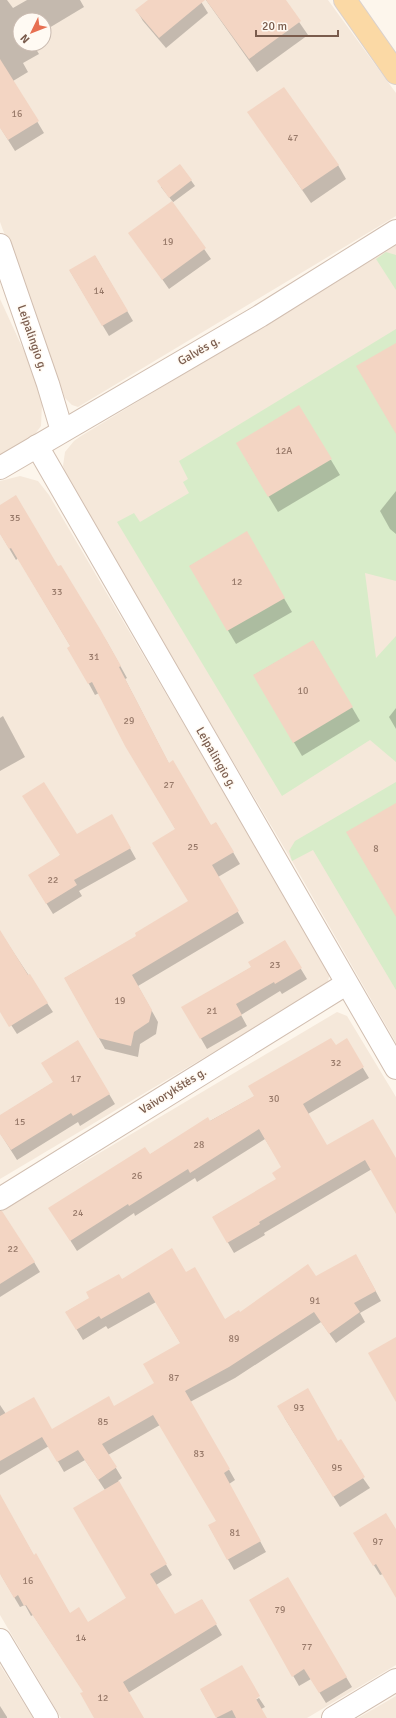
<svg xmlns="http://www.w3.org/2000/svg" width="396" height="1718" viewBox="0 0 396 1718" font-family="Signika,sans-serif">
  <rect width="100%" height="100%" fill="#fdf6ec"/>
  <g fill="#f5e8da" fill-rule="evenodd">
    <path d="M0 0H328L396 93V216L78 407 72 405 65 398 0 222ZM20 20H44V44H20Z"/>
    <path d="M396 245V1043L292 861 70 486 63 466 65 452 74 441 81 436Z"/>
    <path d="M0 299 35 375 42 404 41 426 32 438 0 456Z"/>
    <path d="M20 476 38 481 49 495 330 973 328 981 321 988 0 1179V481Z"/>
    <path d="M337 1012 347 1016 396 1097V1665L307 1718H61L0 1615V1212Z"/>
    <path d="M0 1665 33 1718H0Z"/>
    <path d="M396 1696V1718H358Z"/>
  </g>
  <g fill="#d8ecc9">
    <path d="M386 252 396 255V290L376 259Z"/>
    <path d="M396 329V581L365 573 376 658 396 636V762L370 740 282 796 117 522 134 513 140 522 189 493 183 482 188 479 179 461Z"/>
    <path d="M396 782V990L313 850 292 861 289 851 295 841Z"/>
  </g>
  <g fill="#0003">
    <path d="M0 0H7L13 8 27 0H80L84 7 44 31V20H20V44H33L39 54 23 63 28 72 13 81 44 133 15 151 0 127Z"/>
    <path d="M149 0H200L208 13 166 48 143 21 137 11Z"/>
    <path d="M206 0H284L308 35 257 72Z"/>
    <path d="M249 112 338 165 346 179 311 203Z"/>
    <path d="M180 165 195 186 172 203 211 259 169 289 130 233 173 202 161 187Z"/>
    <path d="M95 256 133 321 109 336 70 271Z"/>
    <path d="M246 459 331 460 340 475 278 512Z"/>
    <path d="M396 491V534L390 529 380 511Z"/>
    <path d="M0 506 58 567 107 642 127 678 125 679 169 764 211 826 216 823 240 864 218 877 244 923 138 986 158 1022 156 1034 140 1044 138 1057 105 1049 65 978 138 936 189 902 176 830 99 693 95 695 89 684 69 648 71 647 18 558 16 560 0 533Z"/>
    <path d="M246 533 292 612 236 644 190 566Z"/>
    <path d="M313 641 360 721 302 756 254 675Z"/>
    <path d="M396 708V729L389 717Z"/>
    <path d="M3 716 25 757 0 771V718Z"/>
    <path d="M112 816 136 859 79 891 82 896 53 914 35 885 76 836Z"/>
    <path d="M0 932 53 1012 17 1034 0 1008Z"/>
    <path d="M284 941 307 979 282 994 280 991 241 1015 247 1026 207 1049 183 1007 252 967Z"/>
    <path d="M346 1040 369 1078 308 1114 327 1147 396 1160V1212L372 1169 264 1233 265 1235 234 1253 213 1217 277 1180 283 1168 265 1139 197 1182 195 1178 135 1216 134 1213 77 1251 56 1218 149 1155 255 1096Z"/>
    <path d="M78 1042 115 1104 80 1126 78 1122 17 1160 0 1133V1116L54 1082Z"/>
    <path d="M0 1237 34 1262 40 1272 0 1297Z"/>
    <path d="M362 1266 381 1301 360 1313 365 1322 336 1343 321 1322 235 1378 190 1402 235 1480 229 1484 266 1552 234 1570 209 1526 217 1521 160 1425 108 1455 122 1478 118 1481 172 1575 156 1585 175 1616 202 1600 222 1635 128 1693 143 1718H95L84 1692 33 1615 31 1616 25 1605 20 1607 1 1575 0 1496 34 1556 70 1614 88 1623 127 1598 105 1490 85 1460 64 1472 49 1446 0 1475V1405L6 1414 52 1430 114 1408 156 1383 181 1344 156 1302 108 1329 106 1326 83 1340 66 1312 122 1280 186 1273 225 1321 316 1277Z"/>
    <path d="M284 1417 338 1443 370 1488 340 1507Z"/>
    <path d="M396 1531V1596L383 1574 380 1575 360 1543Z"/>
    <path d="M288 1579 352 1687 326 1703 311 1679 299 1686 250 1600Z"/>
    <path d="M201 1690 252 1702 259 1698 265 1707 261 1709 266 1718H217Z"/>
    <path d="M0 1706 7 1717V1718H0Z"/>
  </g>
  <g fill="#f3d5c3">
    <path d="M148 0H205L159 38 135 10Z"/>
    <path d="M206 0H286L301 21 249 59Z"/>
    <path d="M0 59 39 121 8 140 0 128Z"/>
    <path d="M284 87 339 165 302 190 247 112Z"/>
    <path d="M180 164 192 180 169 198 157 181Z"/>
    <path d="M172 201 206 248 162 280 128 233Z"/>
    <path d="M95 255 128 311 102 326 69 270Z"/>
    <path d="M396 343V434L356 366Z"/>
    <path d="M299 405 332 459 268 497 236 443Z"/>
    <path d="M16 495 58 566 61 565 100 629 121 666 119 667 169 763 173 760 211 825 216 822 234 852 212 865 239 911 132 975 152 1010 149 1022 134 1032 131 1046 98 1038 64 978 136 936 135 933 188 901 152 843 175 829 125 746 92 682 88 684 67 648 70 646 11 548 9 549 0 534V505Z"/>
    <path d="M247 531 285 598 227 631 189 566Z"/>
    <path d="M313 640 353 707 293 743 253 675Z"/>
    <path d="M44 782 77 834 112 814 131 848 74 880 77 885 46 904 28 875 60 855 22 796Z"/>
    <path d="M396 803V917L346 832Z"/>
    <path d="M0 930 28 975 30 974 48 1003 9 1027 0 1012Z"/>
    <path d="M285 940 302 968 275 984 274 982 236 1004 242 1015 200 1039 181 1007 251 967 248 962Z"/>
    <path d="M331 1038 336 1045 347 1038 364 1067 303 1104 327 1145 373 1119 396 1158V1214L365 1160 259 1222 260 1224 227 1243 212 1217 276 1179 272 1173 281 1167 259 1129 190 1173 188 1169 129 1206 128 1204 70 1241 48 1208 145 1147 150 1154 208 1117 210 1121 254 1096 248 1086Z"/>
    <path d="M78 1040 110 1094 73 1116 71 1113 11 1150 0 1134V1115L53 1082 41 1063Z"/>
    <path d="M0 1211H2L35 1262 0 1284Z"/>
    <path d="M172 1248 186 1272 195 1267 225 1319 239 1310 240 1312 308 1264 316 1276 356 1254 376 1291 354 1303 360 1312 329 1334 314 1312 229 1367 185 1391 230 1469 224 1473 261 1541 227 1560 208 1525 216 1521 153 1415 102 1444 117 1467 98 1480 78 1450 57 1462 42 1437 0 1461V1416L34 1397 52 1429 109 1396 114 1406 154 1383 143 1364 180 1343 149 1292 101 1319 99 1316 76 1330 65 1312 89 1298 86 1292 119 1274 122 1279Z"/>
    <path d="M396 1337V1402L368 1353Z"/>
    <path d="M308 1388 338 1441 341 1439 365 1477 333 1497 277 1406Z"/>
    <path d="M119 1481 167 1564 150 1574 175 1614 202 1599 217 1624 123 1682 144 1718H94L80 1693 83 1692 26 1605 24 1606 18 1595 14 1598 0 1574V1494L34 1555 36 1553 70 1613 79 1607 88 1622 126 1598 73 1508Z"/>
    <path d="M386 1513 396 1529V1598L376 1564 373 1566 353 1533Z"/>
    <path d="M288 1577 347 1677 319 1693 304 1669 292 1677 249 1600Z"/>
    <path d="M242 1665 260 1696 256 1699 267 1718H236L232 1710 216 1718 200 1689Z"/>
  </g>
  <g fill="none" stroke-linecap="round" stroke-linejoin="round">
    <defs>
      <g id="minor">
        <path d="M0 245 48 384 62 431"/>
        <path d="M37 446 396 1068"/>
        <path d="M0 468 260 316 396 231"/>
        <path d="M0 1199 346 984"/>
        <path d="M0 1640 47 1718"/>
        <path d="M333 1718 396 1680"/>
      </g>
      <path id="major" d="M345 0 396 73"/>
    </defs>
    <use href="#minor" stroke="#d1beb0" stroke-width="24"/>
    <use href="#major" stroke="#dad1cd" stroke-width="24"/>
    <use href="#minor" stroke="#fff" stroke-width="22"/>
    <use href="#major" stroke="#fbd9a5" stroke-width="22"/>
  </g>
  <g text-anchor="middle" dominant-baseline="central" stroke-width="3" stroke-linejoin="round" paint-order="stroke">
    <g font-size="10" fill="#987a6a">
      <text x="17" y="114">16</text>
      <text x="293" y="138">47</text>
      <text x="168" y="242">19</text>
      <text x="99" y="291">14</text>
      <text x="284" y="451">12A</text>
      <text x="15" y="518">35</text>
      <text x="237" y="582">12</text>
      <text x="57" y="592">33</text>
      <text x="94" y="657">31</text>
      <text x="303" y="691">10</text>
      <text x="129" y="721">29</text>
      <text x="169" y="785">27</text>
      <text x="193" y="847">25</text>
      <text x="376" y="849">8</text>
      <text x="53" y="880">22</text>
      <text x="275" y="965">23</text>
      <text x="120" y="1001">19</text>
      <text x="212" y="1011">21</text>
      <text x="336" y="1063">32</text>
      <text x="76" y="1079">17</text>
      <text x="274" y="1099">30</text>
      <text x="20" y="1122">15</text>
      <text x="199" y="1145">28</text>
      <text x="137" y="1176">26</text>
      <text x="78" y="1213">24</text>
      <text x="13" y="1249">22</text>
      <text x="315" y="1301">91</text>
      <text x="234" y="1339">89</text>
      <text x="174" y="1378">87</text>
      <text x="299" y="1408">93</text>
      <text x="103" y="1422">85</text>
      <text x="199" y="1454">83</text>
      <text x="337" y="1468">95</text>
      <text x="235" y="1533">81</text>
      <text x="378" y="1542">97</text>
      <text x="28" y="1581">16</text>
      <text x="280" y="1610">79</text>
      <text x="81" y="1638">14</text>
      <text x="307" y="1647">77</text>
      <text x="103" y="1698">12</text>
    </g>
    <g font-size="12" fill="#7a5c4d" stroke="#fffaf3">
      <text transform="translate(32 338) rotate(71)">Leipalingio g.</text>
      <text transform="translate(199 351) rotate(-30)">Galvės g.</text>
      <text transform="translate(216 758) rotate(60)">Leipalingio g.</text>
      <text transform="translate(173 1091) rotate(-32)">Vaivorykštės g.</text>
    </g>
  </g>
  <g transform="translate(32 32) rotate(227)"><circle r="19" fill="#fffaf3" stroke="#cabbb1"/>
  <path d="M0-3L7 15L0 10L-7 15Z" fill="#e76f51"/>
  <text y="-6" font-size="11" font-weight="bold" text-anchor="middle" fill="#7a5c4d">N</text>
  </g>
  <path d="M256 30v6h82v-6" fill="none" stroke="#7a5c4d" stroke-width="2"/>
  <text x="262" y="30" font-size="12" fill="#7a5c4d" stroke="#fffaf3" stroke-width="3" paint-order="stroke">20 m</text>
</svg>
